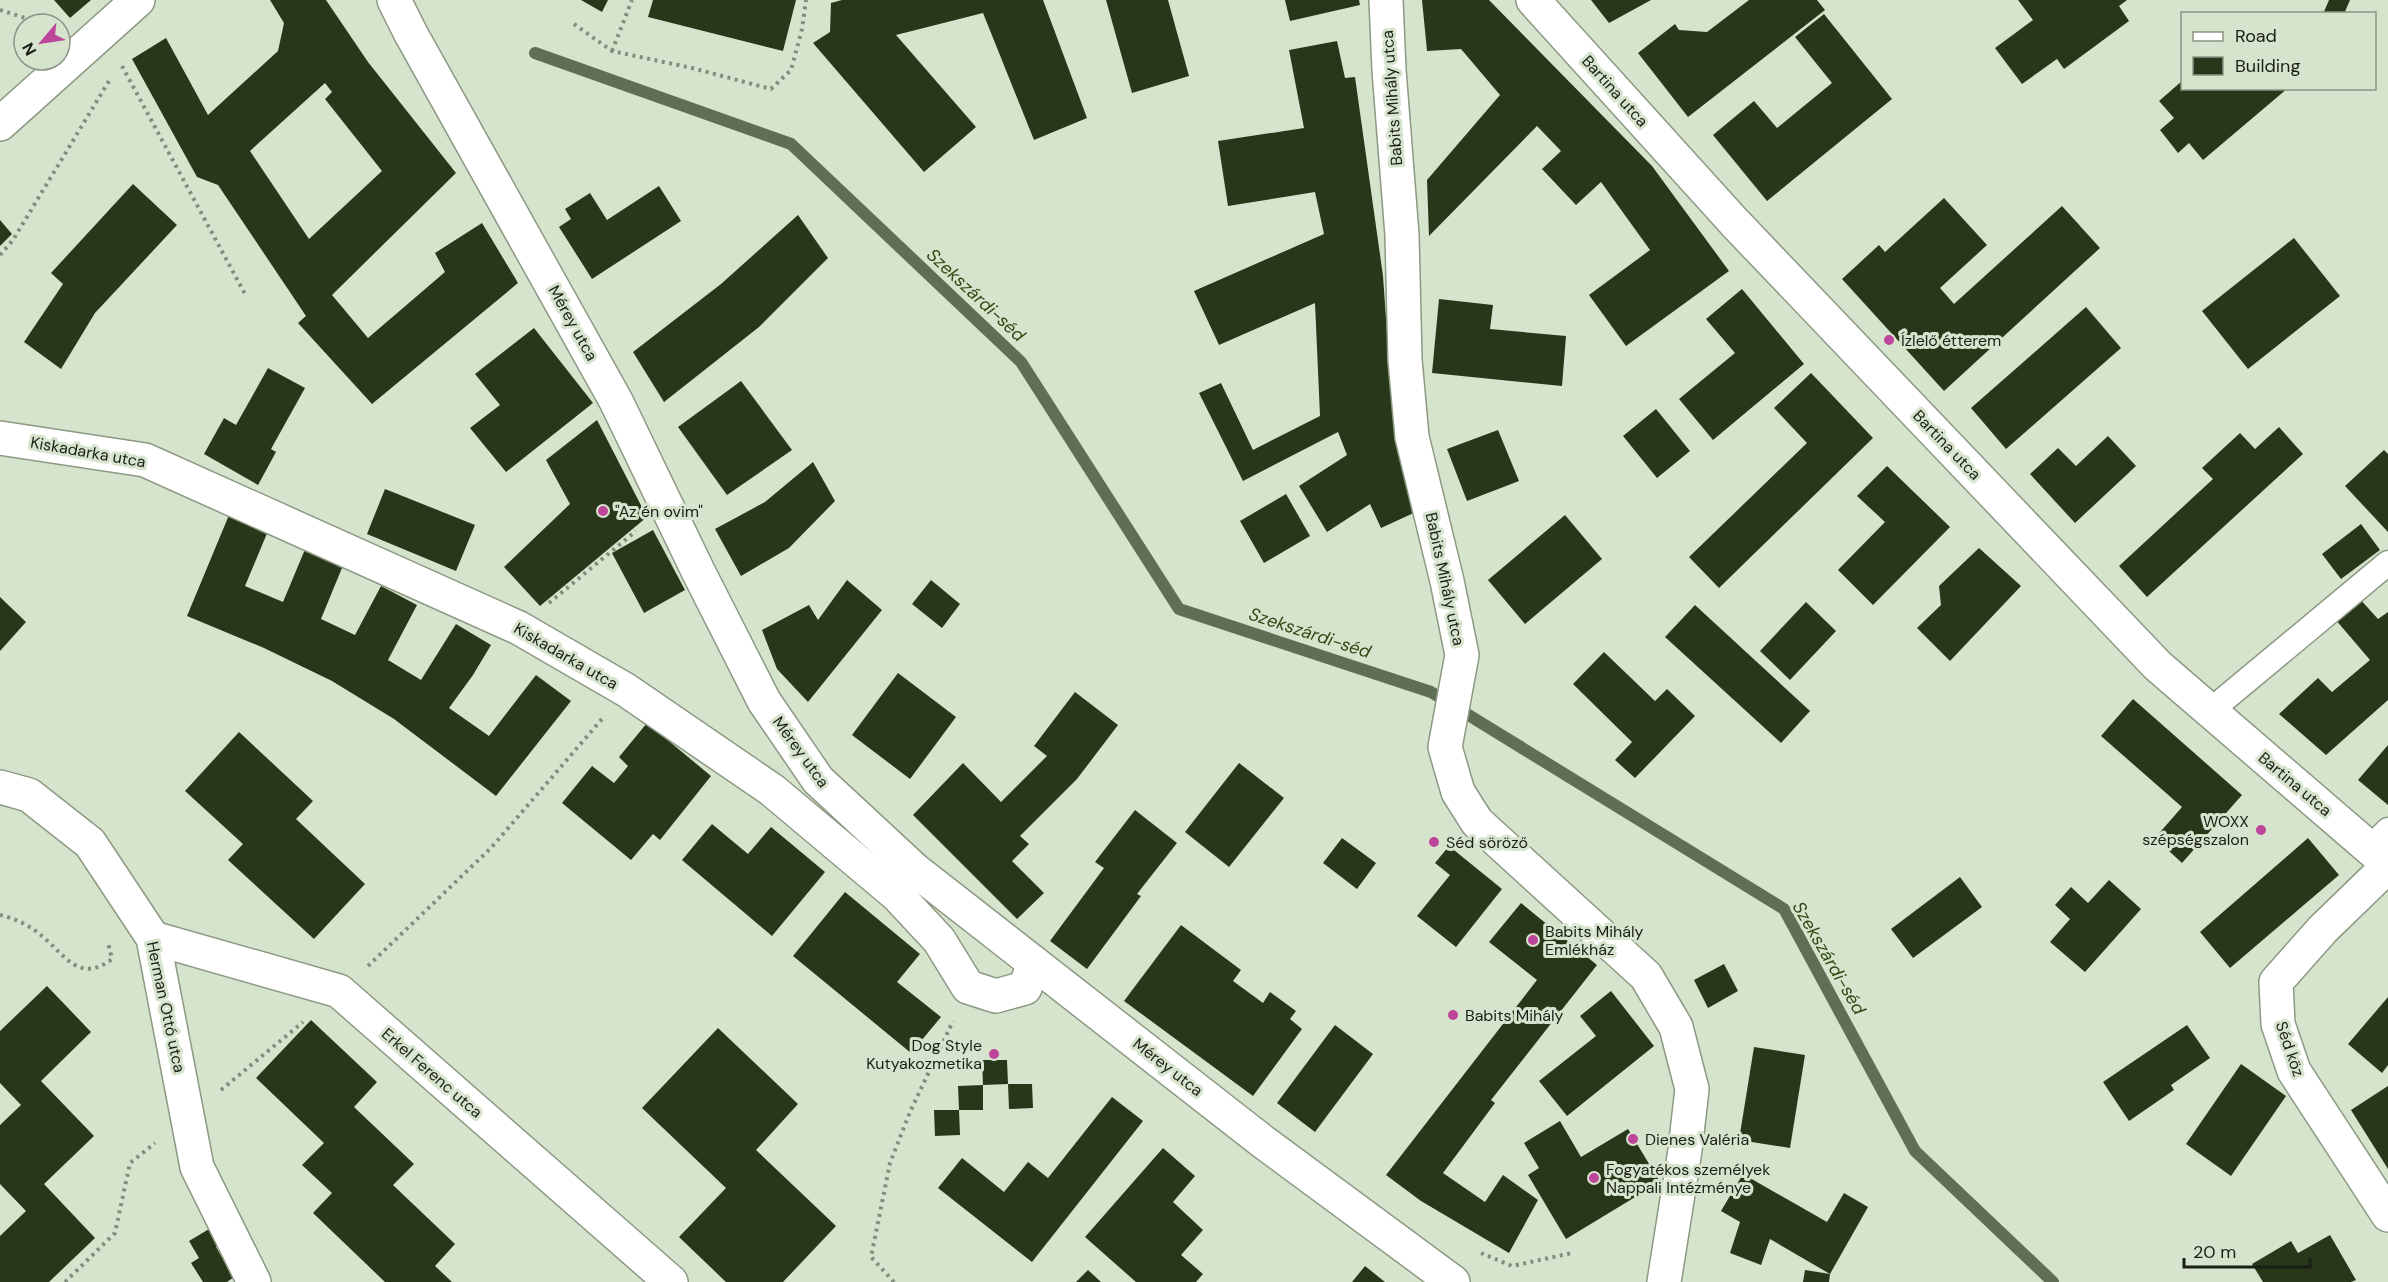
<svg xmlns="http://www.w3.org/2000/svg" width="2388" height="1282" viewBox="0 0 2388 1282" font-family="'DM Sans',sans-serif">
  <rect width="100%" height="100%" fill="#d7e4cd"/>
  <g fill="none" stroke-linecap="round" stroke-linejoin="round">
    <path stroke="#5f6e54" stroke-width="12" d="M535 53 791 144 1021 362 1179 609 1431 692 1784 909 1915 1151 2053 1282"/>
  </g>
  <g fill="#283719" fill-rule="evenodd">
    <path d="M54 0H91L70 18Z"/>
    <path d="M270 0H326L368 62 456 173 332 295 368 338 445 272 435 253 482 223 518 283 372 404 298 323 306 316 218 185 197 177 132 59 166 38 208 115 278 51 284 23ZM325 83 332 92 325 99 382 171 309 239 250 151Z"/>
    <path d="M581 0H608L602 12Z"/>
    <path d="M653 0H796L783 51 648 17Z"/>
    <path d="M842 0H1043L1087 118 1034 140 983 13 896 35 976 127 924 172 813 43 830 32 831 3Z"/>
    <path d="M1106 0H1168L1189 76 1132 93Z"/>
    <path d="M1285 0H1359L1360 5 1290 21Z"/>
    <path d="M1422 0H1489L1652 166 1729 271 1626 346 1589 295 1650 250 1601 182 1576 205 1542 169 1561 151 1537 126 1429 236 1427 180 1500 95 1461 49 1427 51Z"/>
    <path d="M1591 0H1651L1609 23Z"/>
    <path d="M1749 0H1817L1825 10 1688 117 1638 53 1675 24 1679 30 1707 32Z"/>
    <path d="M2018 0H2127L2119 6 2129 21 2064 69 2057 59 2022 84 1995 48 2033 20Z"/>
    <path d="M2329 0H2350L2344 14H2323Z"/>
    <path d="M1824 14 1892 99 1767 201 1713 135 1754 101 1777 128 1832 83 1795 37Z"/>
    <path d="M1337 41 1345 78 1355 77 1383 276 1392 403 1418 511 1381 528 1370 504 1327 532 1299 486 1347 455 1338 432 1243 481 1199 393 1221 383 1253 450 1320 416 1315 303 1219 345 1194 291 1324 234 1315 192 1228 206 1218 141 1304 128 1289 50Z"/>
    <path d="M2182 81V88H2288L2203 160 2189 143 2178 153 2160 130 2174 118 2159 101Z"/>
    <path d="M133 184 177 225 95 313 61 369 24 342 63 284 51 273Z"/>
    <path d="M659 186 681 221 592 279 559 227 571 219 565 209 590 193 607 220Z"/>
    <path d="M1944 198 1987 245 1940 288 1954 304 2062 206 2100 248 1944 391 1842 279 1879 245 1885 252Z"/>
    <path d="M798 215 828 258 759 327 664 402 633 352 721 284Z"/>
    <path d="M0 220 12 234 0 246Z"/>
    <path d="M2294 238 2340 296 2248 369 2202 311Z"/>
    <path d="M1742 289 1804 364 1713 440 1679 399 1735 353 1706 319Z"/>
    <path d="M1439 299 1493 305 1490 329 1566 336 1562 386 1432 373Z"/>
    <path d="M2086 307 2121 348 2006 449 1971 408Z"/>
    <path d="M534 328 593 403 506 472 470 428 500 405 475 374Z"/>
    <path d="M268 368 305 388 271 449 276 452 258 485 204 454 224 418 236 425Z"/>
    <path d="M1811 373 1873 438 1719 588 1689 557 1807 443 1774 408Z"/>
    <path d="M741 381 792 450 727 495 678 427Z"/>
    <path d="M1656 409 1690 451 1657 478 1623 436Z"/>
    <path d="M597 420 647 517 540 606 504 567 570 504 546 460Z"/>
    <path d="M2279 427 2303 454 2147 597 2119 566 2213 479 2202 468 2240 433 2255 449Z"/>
    <path d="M1498 430 1519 481 1467 501 1447 449Z"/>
    <path d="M2108 436 2136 466 2075 523 2030 474 2058 448 2076 466Z"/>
    <path d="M2384 450 2388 454V532L2345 486Z"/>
    <path d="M813 462 835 501 789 548 741 576 715 529 765 502Z"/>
    <path d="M1887 466 1950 527 1873 605 1838 570 1885 522 1857 496Z"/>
    <path d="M385 489 475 525 456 571 367 534Z"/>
    <path d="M1286 494 1310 536 1264 563 1240 521Z"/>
    <path d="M229 515 268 531 245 586 283 602 306 547 344 563 321 619 355 635 381 586 417 605 388 660 421 680 456 624 491 645 473 675 449 708 489 736 536 675 571 701 496 796 394 719 332 681 264 648 187 616Z"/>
    <path d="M1565 515 1602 559 1525 624 1488 580Z"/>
    <path d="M2361 524 2380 550 2341 579 2322 554Z"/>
    <path d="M653 530 685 590 644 613 612 553Z"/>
    <path d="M1979 548 2021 586 1950 661 1917 628 1941 605 1939 586Z"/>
    <path d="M847 580 882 610 808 702 777 669 762 630 809 605 818 620Z"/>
    <path d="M931 580 960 604 942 628 912 604Z"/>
    <path d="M0 597 26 622 0 651Z"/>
    <path d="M2359 598 2378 619 2388 612V700L2326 755 2279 714 2318 678 2332 692 2370 660 2335 619Z"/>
    <path d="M1806 602 1836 631 1790 680 1760 651Z"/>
    <path d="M1695 605 1810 711 1781 743 1665 637Z"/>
    <path d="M1604 652 1655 701 1667 689 1695 716 1635 778 1615 760 1632 742 1573 684Z"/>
    <path d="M898 673 956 717 910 779 852 735Z"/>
    <path d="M1075 692 1118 725 1077 779 1020 836 1029 844 1012 861 1044 893 1017 919 913 815 963 763 1001 802 1047 756 1034 746Z"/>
    <path d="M2133 699 2242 795 2182 863 2155 838 2182 807 2101 736Z"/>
    <path d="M647 723 711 776 660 840 653 834 631 860 562 803 592 766 614 783 628 766 619 757Z"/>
    <path d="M239 732 313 801 296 819 365 884 314 939 228 860 243 844 185 791Z"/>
    <path d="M2388 745V805L2358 780Z"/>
    <path d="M1239 763 1284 798 1229 867 1185 832Z"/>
    <path d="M1135 810 1177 843 1137 894 1141 896 1087 969 1050 941 1104 868 1095 862Z"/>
    <path d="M712 824 748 854 771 827 825 872 772 936 682 860Z"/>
    <path d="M1342 838 1376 863 1357 889 1323 863Z"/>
    <path d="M2308 838 2339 875 2230 968 2200 932Z"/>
    <path d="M1449 846 1502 889 1456 947 1417 916 1450 875 1435 863Z"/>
    <path d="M1960 877 1982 907 1913 958 1891 929Z"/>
    <path d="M2109 880 2141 909 2085 972 2050 942 2070 919 2055 905 2071 887 2088 903Z"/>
    <path d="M845 892 920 954 897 982 941 1017 911 1053 793 956Z"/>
    <path d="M1521 903 1597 965 1491 1100 1495 1103 1443 1173 1485 1202 1503 1175 1538 1200 1509 1253 1421 1201 1386 1175 1537 980 1489 942Z"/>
    <path d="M1181 925 1241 970 1233 981 1263 1003 1270 992 1296 1011 1290 1019 1302 1029 1253 1096 1124 1001Z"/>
    <path d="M1724 964 1738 991 1708 1008 1694 980Z"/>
    <path d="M47 986 91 1032 41 1081 94 1136 44 1184 95 1238 49 1282H0V1236L26 1211 0 1184V1125L21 1105 0 1083V1031Z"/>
    <path d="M1611 991 1654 1046 1567 1116 1539 1081 1596 1036 1580 1016Z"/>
    <path d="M2388 997V1065L2382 1073 2348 1044Z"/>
    <path d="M311 1020 377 1082 354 1107 414 1164 393 1185 455 1244 435 1266 452 1282H385L313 1213 332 1193 302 1165 324 1143 256 1078Z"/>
    <path d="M1335 1025 1373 1054 1315 1132 1277 1103Z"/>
    <path d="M2187 1025 2210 1058 2171 1085 2174 1090 2129 1121 2103 1082Z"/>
    <path d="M718 1028 798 1104 756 1150 836 1226 783 1282H726L679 1237 726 1188 642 1108Z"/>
    <path d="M1754 1047 1805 1055 1790 1148 1739 1140Z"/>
    <path d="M982 1060H1007L1008 1084 983 1085Z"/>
    <path d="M2241 1064 2286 1096 2231 1176 2186 1144Z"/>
    <path d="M1008 1084H1032L1033 1108 1009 1109Z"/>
    <path d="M983 1085V1110H959L960 1135 935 1136 934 1110H959L958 1086Z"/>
    <path d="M2388 1086V1169L2351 1110Z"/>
    <path d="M1112 1097 1143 1121 1032 1262 938 1188 962 1158 1004 1192 1028 1162 1048 1178Z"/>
    <path d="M1560 1121 1581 1157 1628 1129 1660 1182 1566 1239 1528 1175 1539 1168 1524 1143Z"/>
    <path d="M1163 1148 1195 1176 1173 1202 1203 1230 1181 1255 1203 1274 1196 1282H1136L1085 1237Z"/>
    <path d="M1743 1174 1827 1222 1844 1193 1868 1207 1830 1274 1770 1239 1761 1265 1730 1253 1740 1222 1721 1211Z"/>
    <path d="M214 1226 224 1243 216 1247 234 1277 227 1282H203L191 1263 199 1258 189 1241Z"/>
    <path d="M2330 1235 2356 1280 2351 1282H2263L2252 1264 2291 1241 2298 1253Z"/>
    <path d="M1365 1266 1385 1282H1352Z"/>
    <path d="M1088 1270 1101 1282H1076Z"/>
    <path d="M1805 1270 1830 1274 1829 1282H1803Z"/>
  </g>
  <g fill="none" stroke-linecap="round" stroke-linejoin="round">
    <defs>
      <g id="service">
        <path d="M2210 711 2388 563"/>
        <path d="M2370 848 2388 830"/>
      </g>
      <g id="minor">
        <path d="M394 0 411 34 616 401 698 571 764 701 818 780 915 870 1262 1141 1453 1282"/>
        <path d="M1386 0 1389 70 1402 235 1405 360 1412 437 1447 581 1462 655 1445 747 1458 792 1477 822 1646 976 1676 1027 1692 1089 1685 1150 1664 1282"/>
        <path d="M1533 0 1735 223 2158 666 2388 864"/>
        <path d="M0 124 138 0"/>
        <path d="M0 438 145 460 519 628 626 690 772 790 897 895 939 940 968 987 996 996 1025 988 1034 963"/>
        <path d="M0 787 29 795 90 843 153 938 197 1167 254 1282"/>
        <path d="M2388 866 2323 929 2276 982 2278 1024 2294 1071 2388 1215"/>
        <path d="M153 938 339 991 671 1282"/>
      </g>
    </defs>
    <use href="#service" stroke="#8c9983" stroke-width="27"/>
    <use href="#minor" stroke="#8c9983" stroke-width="36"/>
    <g stroke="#838d7c" stroke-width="4" stroke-dasharray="3 4.5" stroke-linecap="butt">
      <path d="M0 10 44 24"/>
      <path d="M574 24 612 51 692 68 771 89 791 70 802 29 806 0"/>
      <path d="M612 51 632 0"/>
      <path d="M122 66 245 294"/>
      <path d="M0 255 13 240 109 81"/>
      <path d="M549 603 636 531"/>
      <path d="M0 915C14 918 31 926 42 936 65 955 79 984 112 959L108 943"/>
      <path d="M368 966 491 848 602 719"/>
      <path d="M221 1090 303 1022"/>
      <path d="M1481 1253 1512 1266 1572 1253"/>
      <path d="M65 1282 115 1233 130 1163 155 1143"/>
      <path d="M894 1282 871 1257 890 1163 910 1112 953 1021"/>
    </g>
    <use href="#service" stroke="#fff" stroke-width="24"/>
    <use href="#minor" stroke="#fff" stroke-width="33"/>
  </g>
  <g fill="#bd459a" stroke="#d7e4cd" stroke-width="2">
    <circle cx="1889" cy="340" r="6"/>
    <circle cx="603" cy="511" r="6"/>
    <circle cx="2261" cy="830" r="6"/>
    <circle cx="1434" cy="842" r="6"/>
    <circle cx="1533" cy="940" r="6"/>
    <circle cx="1453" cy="1015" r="6"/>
    <circle cx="994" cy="1054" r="6"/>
    <circle cx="1633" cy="1139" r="6"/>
    <circle cx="1594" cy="1178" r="6"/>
  </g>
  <g text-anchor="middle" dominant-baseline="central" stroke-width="6" stroke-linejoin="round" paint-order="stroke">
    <g font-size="16" fill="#1a1f16" stroke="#d7e4cd">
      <text transform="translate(1615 91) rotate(48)">Bartina utca</text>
      <text transform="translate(1392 98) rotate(-94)">Babits Mihály utca</text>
      <text transform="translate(573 323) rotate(61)">Mérey utca</text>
      <text transform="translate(1947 445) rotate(46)">Bartina utca</text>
      <text transform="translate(88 452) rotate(10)">Kiskadarka utca</text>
      <text transform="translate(1445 579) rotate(78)">Babits Mihály utca</text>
      <text transform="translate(566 656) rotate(30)">Kiskadarka utca</text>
      <text transform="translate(801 752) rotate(54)">Mérey utca</text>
      <text transform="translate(2295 784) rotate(40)">Bartina utca</text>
      <text transform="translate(166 1007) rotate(78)">Herman Ottó utca</text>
      <text transform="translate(2290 1049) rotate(71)">Séd köz</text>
      <text transform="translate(1168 1067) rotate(38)">Mérey utca</text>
      <text transform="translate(432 1073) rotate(41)">Erkel Ferenc utca</text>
    </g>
    <g font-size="16" fill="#1a1f16" stroke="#d7e4cd" text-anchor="start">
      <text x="1901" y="340">Ízlelő étterem</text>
      <text x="615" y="511">"Az én ovim"</text>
      <text x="2249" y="821" text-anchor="end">WOXX<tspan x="2249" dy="18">szépségszalon</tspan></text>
      <text x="1446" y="842">Séd söröző</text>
      <text x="1545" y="931">Babits Mihály<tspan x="1545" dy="18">Emlékház</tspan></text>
      <text x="1465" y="1015">Babits Mihály</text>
      <text x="982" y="1045" text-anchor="end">Dog Style<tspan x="982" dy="18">Kutyakozmetika</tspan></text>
      <text x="1645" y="1139">Dienes Valéria</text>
      <text x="1606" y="1169">Fogyatékos személyek<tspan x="1606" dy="18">Nappali Intézménye</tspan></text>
    </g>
    <g font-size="18" font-style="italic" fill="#314a15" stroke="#d7e4cd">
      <text transform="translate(976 295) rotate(43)">Szekszárdi-séd</text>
      <text transform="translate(1310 633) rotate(18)">Szekszárdi-séd</text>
      <text transform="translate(1829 958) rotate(60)">Szekszárdi-séd</text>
    </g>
  </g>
  <rect x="2181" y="12" width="195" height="78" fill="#d7e4cd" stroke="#8b9584" stroke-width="1.5"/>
  <rect x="2193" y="32" width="30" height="9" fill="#ffffff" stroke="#8b9584" stroke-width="1.5"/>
  <text x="2235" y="42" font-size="18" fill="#1a1f16">Road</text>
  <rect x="2193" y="57" width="30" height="18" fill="#283719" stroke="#8b9584" stroke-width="1.5"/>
  <text x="2235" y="72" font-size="18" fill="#1a1f16">Building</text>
  <g transform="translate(42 42) rotate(241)"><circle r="28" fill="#d7e4cd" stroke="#8b9584" stroke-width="1.5"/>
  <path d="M0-4.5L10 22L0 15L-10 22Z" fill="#bd459a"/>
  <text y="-9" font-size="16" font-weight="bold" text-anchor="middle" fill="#1a1f16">N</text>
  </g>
  <path d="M2184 1258v9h126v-9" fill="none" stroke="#1a1f16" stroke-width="3"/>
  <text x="2193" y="1258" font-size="18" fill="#1a1f16" stroke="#d7e4cd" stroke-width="4.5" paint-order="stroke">20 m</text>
</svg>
